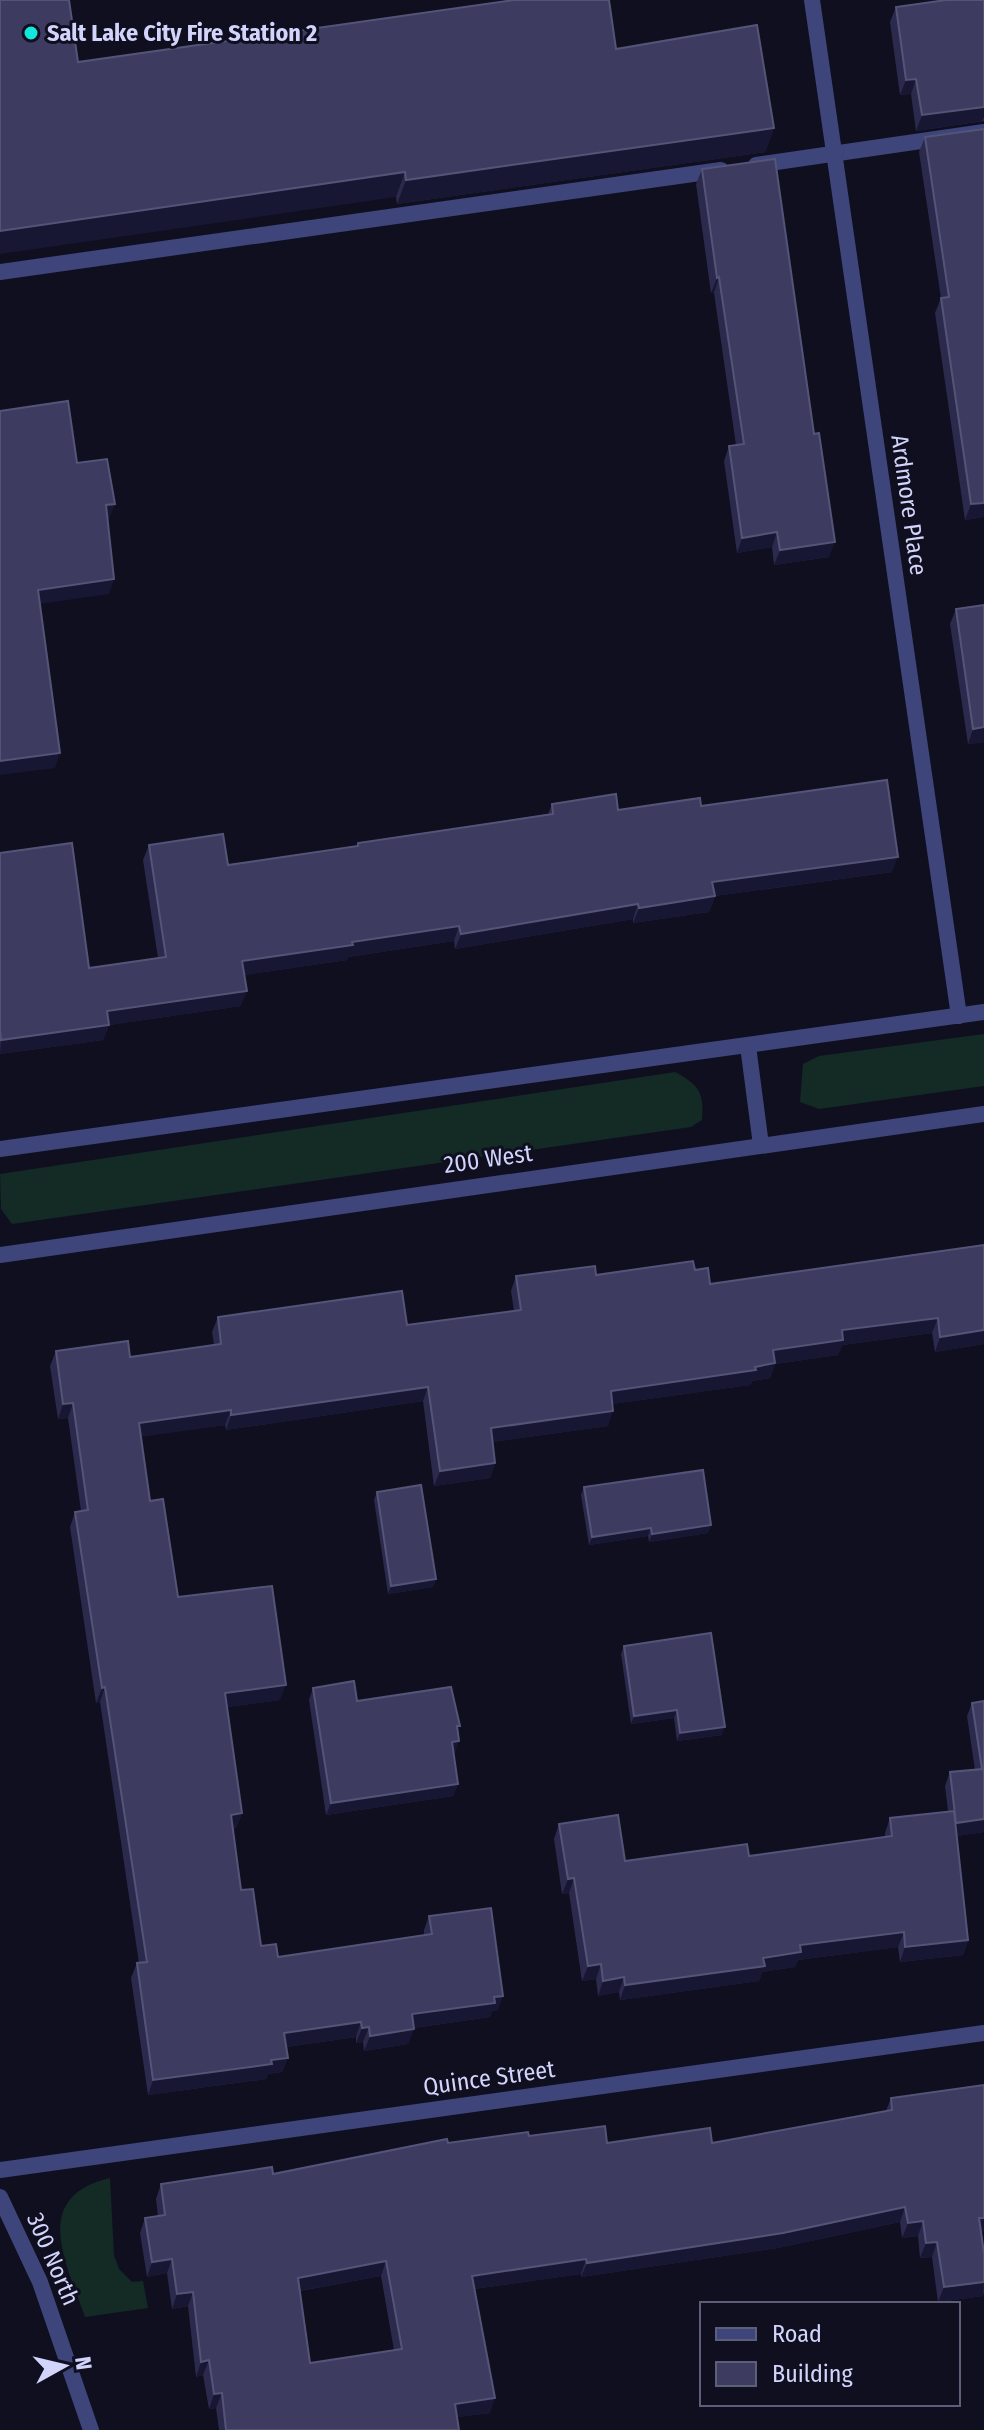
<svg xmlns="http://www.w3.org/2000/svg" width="984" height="2430" viewBox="0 0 984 2430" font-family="'Fira Sans Condensed',sans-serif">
  <rect width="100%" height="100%" fill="#0f0f20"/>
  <g fill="#132a25">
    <path d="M984 1034V1086L819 1109 800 1102 803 1064 819 1056Z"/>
    <path d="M675 1072C699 1085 704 1092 702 1120L691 1127 12 1224 1 1209 0 1174Z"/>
    <path d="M110 2178 114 2255 119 2269 132 2282 143 2281 148 2308 85 2317C67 2264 29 2197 110 2178Z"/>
  </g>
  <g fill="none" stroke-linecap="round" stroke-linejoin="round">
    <g stroke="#3e457b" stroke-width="16">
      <path d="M756 165 984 132"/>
      <path d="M0 272 721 170"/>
    </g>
    <g stroke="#3e457b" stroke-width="16">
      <path d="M812 0 959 1016"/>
      <path d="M748 1046 761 1145"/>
      <path d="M0 1149 984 1012"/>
      <path d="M0 1255 984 1114"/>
      <path d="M0 2170 984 2033"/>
      <path d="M0 2197 40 2282 91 2430"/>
    </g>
  </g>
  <g fill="#2b2a4d" fill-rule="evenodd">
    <path d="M984 0V121L916 131 911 94 900 95 890 22 896 7Z"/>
    <path d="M616 49 774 128 765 152 397 204 396 197 78 62Z"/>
    <path d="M984 129V517L965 520 935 313 941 298 919 152 925 137Z"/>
    <path d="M702 169 829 557 774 565 772 547 737 553 724 461 729 446 736 445 714 293H711L696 184Z"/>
    <path d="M984 605V742L968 744 950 624 956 609Z"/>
    <path d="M552 804 618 810 701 806 892 872 715 896 709 912 633 923V919L455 949 454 941 348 957 347 960 244 975 241 1006 109 1025 103 1040 0 1054V853L89 968 158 958 143 860 149 845 228 865 356 847 358 843 548 814Z"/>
    <path d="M984 1245V1344L935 1352 932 1333 842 1345 838 1355 775 1364 770 1378 752 1381 750 1385 612 1404 608 1426 492 1442 495 1463 490 1478 434 1486 423 1401 226 1430 225 1425 141 1436 150 1501 178 1597 280 1700 227 1707 242 1813 236 1828 233 1829 241 1890 261 1946 278 1957 424 1935V1930L429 1916 498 2010 492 2011 490 2017 414 2028 408 2044 364 2051 363 2042 356 2043V2037L286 2047 288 2058 282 2072 268 2074 266 2079 148 2095 131 1978 137 1963H139L100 1702 96 1703 70 1527 75 1512 81 1511 68 1418 58 1419 50 1366 56 1351 130 1357 214 1345 212 1332 218 1317 407 1325 514 1311 511 1291 516 1276 596 1275 695 1270 710 1284Z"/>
    <path d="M584 1487 711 1525 708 1533 649 1542 648 1536 589 1545 581 1495Z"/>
    <path d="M377 1492 436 1579 433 1587 388 1594 374 1500Z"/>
    <path d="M624 1646 722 1735 677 1741 674 1718 631 1724 621 1654Z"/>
    <path d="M313 1688 458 1732 455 1753H453L458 1784 453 1796 326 1815 309 1700Z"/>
    <path d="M984 1701V1832L956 1836 968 1940 963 1955 900 1962 898 1947 798 1960 795 1967 762 1972 759 1981 620 2000 619 1992 598 1996 596 1979 582 1981 569 1893 562 1894 554 1839 559 1824 625 1861 749 1856 885 1837V1833L890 1818 948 1811 945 1786 950 1772 975 1770 967 1716 972 1703Z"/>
    <path d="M984 2085V2229L983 2232H981L984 2253V2292L983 2296 938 2302 932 2257 920 2258 918 2236 902 2238 900 2222 778 2248 581 2277V2274L474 2289 490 2413 457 2417 459 2430H219L216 2408 209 2409 203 2375 196 2377 188 2306 172 2309 167 2273 147 2277 140 2233 145 2218 158 2216 156 2199 161 2184 273 2174 448 2143 529 2136 607 2143H712L886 2111 891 2098ZM381 2276 394 2350 310 2363 300 2291Z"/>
  </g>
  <g fill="#181733">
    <path d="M916 79 911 94 900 95 906 80Z"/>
    <path d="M984 107V117L982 121 916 131 922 115Z"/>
    <path d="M774 128 765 152 397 204 406 180Z"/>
    <path d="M405 172 396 197 0 254V231Z"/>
    <path d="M719 277 714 293H711L717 278Z"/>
    <path d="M984 503V517L965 520 971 504Z"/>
    <path d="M115 504 109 519 100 520 106 505Z"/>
    <path d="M777 532 772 547 737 553 742 538Z"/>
    <path d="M835 542 829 557 774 565 780 550Z"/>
    <path d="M114 579 109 594 33 605 38 590Z"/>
    <path d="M984 727V742L968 744 973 729Z"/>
    <path d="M60 753 55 768 0 775V761Z"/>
    <path d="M898 857 892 872 707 897 712 882Z"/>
    <path d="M715 896 709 912 633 923 639 908Z"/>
    <path d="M638 904 633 919 455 949 461 934Z"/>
    <path d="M459 926 454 941 348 957 347 960 237 976 242 961 352 942Z"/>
    <path d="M247 991 241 1006 109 1025 103 1040 0 1054 1 1040 107 1011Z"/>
    <path d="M938 1318 932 1333 842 1345 838 1355 775 1364 770 1378 752 1381 750 1385 605 1405 611 1391 755 1367 773 1350 842 1330Z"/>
    <path d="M984 1330V1344L935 1352 940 1337Z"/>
    <path d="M428 1387 423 1401 226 1430 231 1415Z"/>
    <path d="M73 1403 68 1418 58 1419 63 1404Z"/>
    <path d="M231 1410 225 1425 134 1438 139 1423Z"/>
    <path d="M613 1411 608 1426 485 1443 491 1428Z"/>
    <path d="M495 1463 490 1478 434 1486 440 1471Z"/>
    <path d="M711 1525 708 1533 649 1542 652 1534Z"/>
    <path d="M651 1528 648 1536 589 1545 592 1537Z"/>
    <path d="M436 1579 433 1587 388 1594 391 1586Z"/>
    <path d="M286 1685 280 1700 219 1708 225 1693Z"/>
    <path d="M105 1687 100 1702 96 1703 102 1688Z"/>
    <path d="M677 1710 674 1718 631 1724 634 1716Z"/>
    <path d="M725 1727 722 1735 677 1741 680 1733Z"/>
    <path d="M459 1741 455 1753 448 1754 452 1742Z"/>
    <path d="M458 1784 453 1796 326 1815 331 1803Z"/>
    <path d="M242 1813 236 1828 225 1830 231 1815Z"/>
    <path d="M984 1819V1832L950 1837 956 1823Z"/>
    <path d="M574 1878 569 1893 562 1894 568 1879Z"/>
    <path d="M904 1932 898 1947 798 1960 795 1967 762 1972 759 1981 620 2000 625 1985 800 1945Z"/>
    <path d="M968 1940 963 1955 900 1962 905 1947Z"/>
    <path d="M601 1964 596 1979 582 1981 588 1966Z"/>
    <path d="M624 1977 619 1992 598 1996 603 1981Z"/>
    <path d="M503 1996 498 2010 492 2011 490 2017 406 2029 412 2014Z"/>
    <path d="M361 2022 356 2037 279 2048 284 2033Z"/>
    <path d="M369 2027 363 2042 356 2043 362 2028Z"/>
    <path d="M414 2029 408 2044 364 2051 370 2036Z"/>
    <path d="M288 2058 282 2072 268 2074 266 2079 148 2095 153 2080Z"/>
    <path d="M905 2207 900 2222 778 2248 581 2277 587 2263Z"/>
    <path d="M979 2218H984V2229L983 2232 974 2233Z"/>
    <path d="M923 2221 918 2236 902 2238 908 2223Z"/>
    <path d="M937 2242 932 2257 920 2258 926 2243Z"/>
    <path d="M172 2259 167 2273 147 2277 152 2262Z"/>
    <path d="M586 2259 581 2274 466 2290 472 2276Z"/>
    <path d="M386 2261 381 2276 293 2292 298 2278Z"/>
    <path d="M984 2282 983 2296 938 2302 944 2287Z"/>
    <path d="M193 2292 188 2306 172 2309 177 2294Z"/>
    <path d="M209 2360 203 2375 196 2377 201 2362Z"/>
    <path d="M222 2393 216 2408 209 2409 214 2394Z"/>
    <path d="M495 2398 490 2413 450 2418 455 2404Z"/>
  </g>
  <g fill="#3d3c60" stroke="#545478" stroke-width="2" fill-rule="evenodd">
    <path d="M0 0H69L78 62 514 0H609L616 49 757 25 774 128 406 180 405 172 0 231Z"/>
    <path d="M946 0H984V107L922 115 916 79 906 80 896 7Z"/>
    <path d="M984 129V503L971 504 941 298 949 297 925 137Z"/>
    <path d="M775 159 814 434 819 433 835 542 780 550 777 532 742 538 729 446 744 444 719 277 717 278 702 169Z"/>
    <path d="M68 401 77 463 107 459 115 504 106 505 114 579 38 590 60 753 0 761V411Z"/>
    <path d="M984 605V727L973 729 956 609Z"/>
    <path d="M887 780 898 857 712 882 715 896 639 908 638 904 461 934 459 926 352 942 353 945 242 961 247 991 107 1011 109 1025 1 1040 0 1031V853L72 843 89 968 166 957 149 845 223 834 228 865 358 846V843L553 814 552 804 616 794 618 810 700 798 701 806Z"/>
    <path d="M984 1245V1330L940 1337 938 1318 842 1330 843 1340 773 1350 775 1363 755 1367 756 1370 611 1391 613 1411 491 1428 495 1463 440 1471 428 1387 231 1415V1410L139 1423 150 1501 163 1499 178 1597 272 1586 286 1685 225 1693 242 1813 231 1815 241 1890 253 1889 261 1946 276 1944 278 1957 432 1934 429 1916 491 1908 503 1996 494 1997 495 2003 412 2014 414 2029 370 2036 369 2027 362 2028 361 2022 284 2033 288 2058 271 2060 272 2064 153 2080 137 1963 147 1962 105 1687 102 1688 75 1512 88 1510 73 1403 63 1404 56 1351 128 1341 130 1357 221 1344 218 1317 402 1291 407 1325 521 1310 516 1276 595 1266 596 1275 693 1261 695 1270 708 1268 710 1284Z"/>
    <path d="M703 1470 711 1525 652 1534 651 1528 592 1537 584 1487Z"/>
    <path d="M421 1485 436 1579 391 1586 377 1492Z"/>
    <path d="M711 1633 725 1727 680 1733 677 1710 634 1716 624 1646Z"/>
    <path d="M354 1681 357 1701 451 1687 460 1726H457L459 1741 452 1742 458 1784 331 1803 313 1688Z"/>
    <path d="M984 1701V1819L956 1823 950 1772 982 1769 972 1703Z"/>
    <path d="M954 1811 968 1940 905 1947 904 1932 800 1945 801 1952 763 1958 765 1966 625 1985 624 1977 603 1981 601 1964 588 1966 574 1878 568 1879 559 1824 618 1815 625 1861 747 1844 749 1856 892 1836 890 1818Z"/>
    <path d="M984 2085V2218H979L984 2253V2282L944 2287 937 2242 926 2243 923 2221 908 2223 905 2207 783 2233 587 2263 586 2259 472 2276 495 2398 455 2404 459 2430H226L222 2393 214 2394 209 2360 201 2362 193 2292 177 2294 172 2259 152 2262 145 2218 165 2215 161 2184 272 2167 273 2174 447 2139 448 2143 528 2132 529 2136 605 2126 607 2143 710 2128 712 2143 892 2110 891 2098ZM386 2261 402 2349 310 2363 298 2278Z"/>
  </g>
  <circle fill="#13e6da" stroke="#0f0f20" stroke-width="3" cx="31" cy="33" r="8"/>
  <g text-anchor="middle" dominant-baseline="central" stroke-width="6" stroke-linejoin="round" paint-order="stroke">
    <g font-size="24" font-weight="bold" fill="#d2d4fb" stroke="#0f0f20" text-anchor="start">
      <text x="47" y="33">Salt Lake City Fire Station 2</text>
    </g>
    <g font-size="24" fill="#d2d4fb" stroke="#0f0f20">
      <text transform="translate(909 505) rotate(82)">Ardmore Place</text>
      <text transform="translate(488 1159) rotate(-8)">200 West</text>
      <text transform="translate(489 2078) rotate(-8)">Quince Street</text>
      <text transform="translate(53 2259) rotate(67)">300 North</text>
    </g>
  </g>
  <rect x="700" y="2302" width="260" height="104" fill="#0f0f20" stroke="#5d5e78" stroke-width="2"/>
  <rect x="716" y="2328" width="40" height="12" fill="#3e457b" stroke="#5d5e78" stroke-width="2"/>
  <text x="772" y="2342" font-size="24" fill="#d2d4fb">Road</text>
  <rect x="716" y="2362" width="40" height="24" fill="#3d3c60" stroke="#5d5e78" stroke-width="2"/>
  <text x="772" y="2382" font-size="24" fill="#d2d4fb">Building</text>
  <g transform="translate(64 2366) rotate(82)" stroke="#0f0f20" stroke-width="6" paint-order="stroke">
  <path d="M0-6L14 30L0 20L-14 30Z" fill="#d2d4fb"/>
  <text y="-12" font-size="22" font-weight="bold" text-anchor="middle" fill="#d2d4fb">N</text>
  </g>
</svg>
